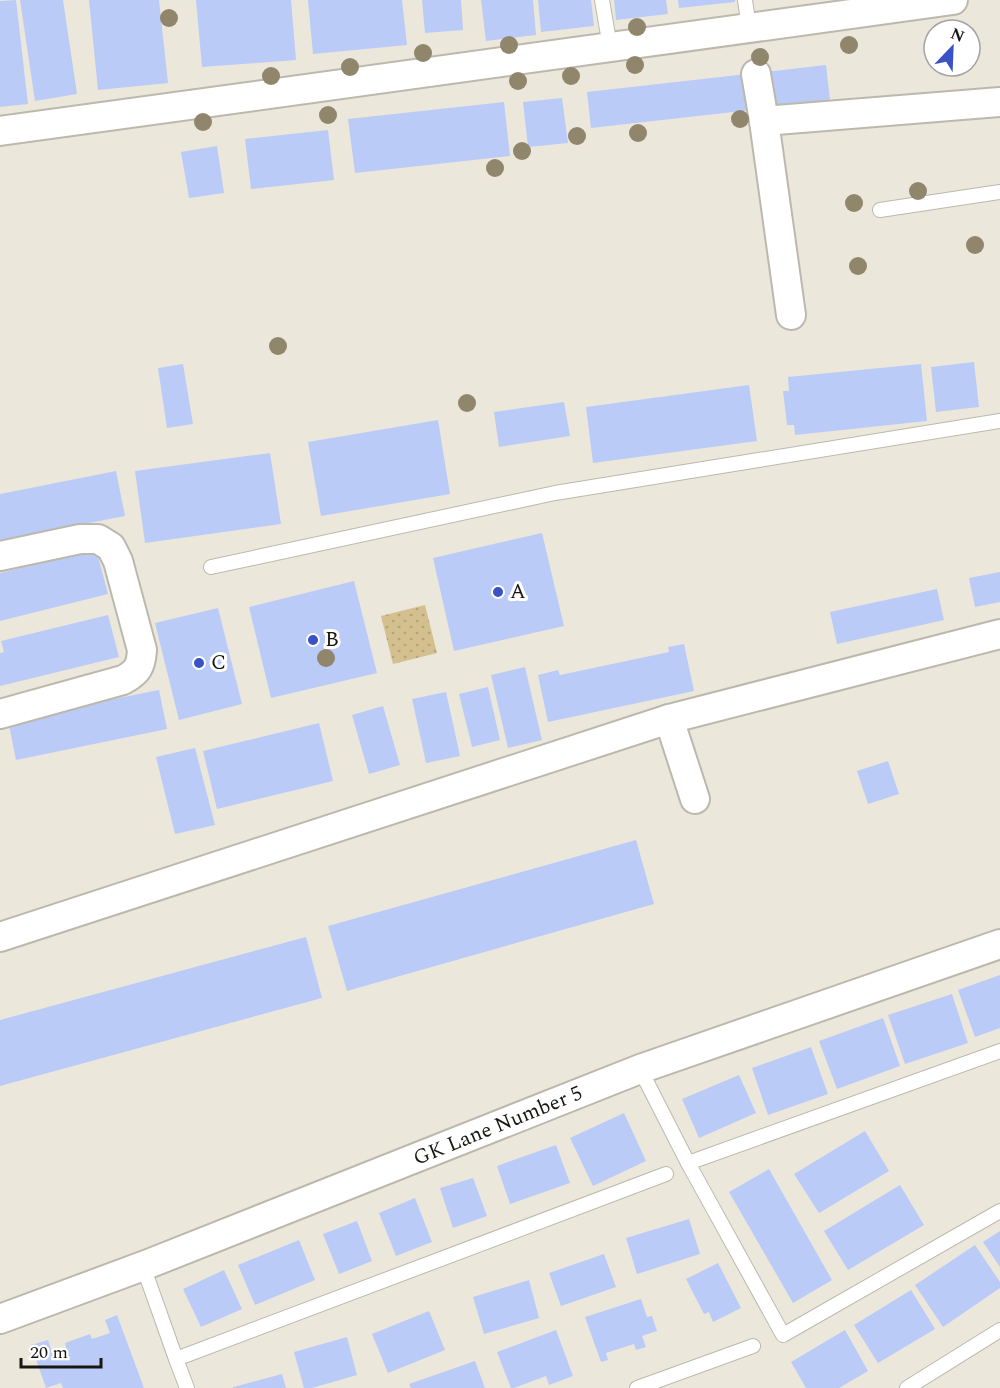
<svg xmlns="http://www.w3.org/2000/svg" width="1000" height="1388" viewBox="0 0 1000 1388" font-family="Spectral,serif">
  <defs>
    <pattern id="grass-dots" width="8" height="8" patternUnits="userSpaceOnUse" patternTransform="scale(1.5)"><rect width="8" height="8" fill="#d4bf8e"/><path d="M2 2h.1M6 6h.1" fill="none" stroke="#b5a37a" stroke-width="1.8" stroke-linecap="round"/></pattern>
  </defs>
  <rect width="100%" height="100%" fill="#ece7db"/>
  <path fill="url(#grass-dots)" d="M425 605 437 653 393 664 381 616Z"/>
  <g fill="#bbcbf8">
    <path d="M16 0 28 104 0 107V1Z"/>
    <path d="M20 0H63L77 94 35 101Z"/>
    <path d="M89 0H159L168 83 98 90Z"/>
    <path d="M196 0H291L296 60 202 67Z"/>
    <path d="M308 0H402L407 45 313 54Z"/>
    <path d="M422 0H461L463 30 425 33Z"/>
    <path d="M481 0H533L536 35 486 41Z"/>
    <path d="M538 0H591L594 26 541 32Z"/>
    <path d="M614 0H666L668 14 616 20Z"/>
    <path d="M678 0H735V2L679 8Z"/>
    <path d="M826 65 831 109 770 116 765 72Z"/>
    <path d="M747 74 751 110 591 128 587 92Z"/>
    <path d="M562 98 568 143 528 147 523 102Z"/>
    <path d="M504 102 510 156 355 173 348 119Z"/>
    <path d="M328 130 334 180 251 189 245 139Z"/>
    <path d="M217 146 224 193 189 198 181 152Z"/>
    <path d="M974 362 979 407 936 412 931 367Z"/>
    <path d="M183 364 193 424 167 428 158 368Z"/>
    <path d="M921 364 927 421 795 435 794 425H787L783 391H789L788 377Z"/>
    <path d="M749 385 757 441 593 463 586 407Z"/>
    <path d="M564 402 570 436 499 447 494 412Z"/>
    <path d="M438 420 450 494 321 516 308 442Z"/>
    <path d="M270 453 281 524 145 543 135 471Z"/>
    <path d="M116 471 125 516 0 540V494Z"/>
    <path d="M542 533 564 626 454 651 433 558Z"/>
    <path d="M96 549 108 594 0 621V573Z"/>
    <path d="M1000 572V602L975 607 969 578Z"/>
    <path d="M354 581 377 673 271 698 249 607Z"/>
    <path d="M937 589 944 620 837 644 830 612Z"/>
    <path d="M218 608 242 704 179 720 155 623Z"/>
    <path d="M108 615 119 657 0 686V653L4 652 1 641Z"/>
    <path d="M684 644 694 691 548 722 538 675 558 670 560 675 669 652 668 647Z"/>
    <path d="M525 667 542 740 508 748 491 675Z"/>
    <path d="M488 687 500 740 472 747 459 694Z"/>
    <path d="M159 690 167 729 16 760 8 720Z"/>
    <path d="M446 692 460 756 426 763 412 699Z"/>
    <path d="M383 706 400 765 369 774 352 715Z"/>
    <path d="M319 723 333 781 217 809 203 751Z"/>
    <path d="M195 748 215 825 175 834 156 757Z"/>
    <path d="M888 761 899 794 868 804 857 771Z"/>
    <path d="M636 840 654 904 347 991 328 926Z"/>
    <path d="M306 937 322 998 0 1086V1020Z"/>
    <path d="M1000 975V1028L975 1037 958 990Z"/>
    <path d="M952 994 968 1043 905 1064 888 1015Z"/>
    <path d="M883 1018 900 1066 837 1089 819 1041Z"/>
    <path d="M811 1047 828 1094 768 1115 752 1068Z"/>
    <path d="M739 1075 756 1113 699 1138 682 1099Z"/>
    <path d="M624 1113 646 1161 593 1186 570 1138Z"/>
    <path d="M865 1131 889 1171 819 1213 794 1174Z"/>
    <path d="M556 1145 570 1183 510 1204 497 1166Z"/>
    <path d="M769 1169 832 1280 793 1303 729 1192Z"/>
    <path d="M473 1178 487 1216 453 1228 440 1188Z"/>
    <path d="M900 1185 924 1225 848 1270 824 1231Z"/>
    <path d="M415 1198 432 1242 396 1256 379 1213Z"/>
    <path d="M689 1219 700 1254 637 1274 626 1238Z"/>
    <path d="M357 1221 372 1261 339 1274 323 1234Z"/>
    <path d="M1000 1231V1267L983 1242Z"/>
    <path d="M299 1240 315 1280 255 1305 238 1265Z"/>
    <path d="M975 1245 1000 1282V1288L943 1327 915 1285Z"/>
    <path d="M604 1254 616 1287 561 1306 549 1273Z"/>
    <path d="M718 1263 741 1308 713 1322 709 1312 704 1314 686 1279Z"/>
    <path d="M224 1270 242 1309 201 1327 183 1289Z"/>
    <path d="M529 1280 539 1318 484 1334 473 1297Z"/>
    <path d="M911 1290 935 1329 878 1363 854 1325Z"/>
    <path d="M641 1299 647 1317 652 1316 657 1331 642 1336 646 1347 636 1350 634 1344 606 1353 608 1360 601 1362 585 1317Z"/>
    <path d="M429 1311 445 1350 388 1373 372 1334Z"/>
    <path d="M117 1315 144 1388H63L61 1383 46 1388 31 1345 48 1340 53 1355 67 1351 65 1343 90 1334 92 1339 110 1333 105 1320Z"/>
    <path d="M556 1330 573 1376 549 1385 546 1376 514 1388H511L497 1352Z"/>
    <path d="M845 1330 868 1371 839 1388H806L791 1362Z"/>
    <path d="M347 1337 357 1375 312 1388H304L294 1352Z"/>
    <path d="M475 1361 485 1388H411L409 1384Z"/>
    <path d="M282 1374 286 1388H233V1387Z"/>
  </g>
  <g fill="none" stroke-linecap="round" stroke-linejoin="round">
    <defs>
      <g id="lane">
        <path d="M602 0 610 47"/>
        <path d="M745 0 749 28"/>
        <path d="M880 210 1000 192"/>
        <path d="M211 567 555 493 1000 421"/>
        <path d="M640 1069 688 1163 783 1335 1000 1211"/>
        <path d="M688 1163 1000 1051"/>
        <path d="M143 1266 176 1359"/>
        <path d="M187 1388 176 1359 666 1174"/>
        <path d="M637 1388 753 1346"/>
        <path d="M907 1388 1000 1330"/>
      </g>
      <g id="street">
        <path d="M756 74 764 121"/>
        <path d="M0 131 953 0"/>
        <path d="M791 315 764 121 1000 102"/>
        <path d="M0 556 80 539H98L111 547 118 561 142 650C141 666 138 672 123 680L0 714"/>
        <path d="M669 719 695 799"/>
        <path d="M0 937 669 719 1000 634"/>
        <path d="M0 1319 143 1266 640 1069 1000 944"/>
      </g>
    </defs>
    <use href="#lane" stroke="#bdb8ad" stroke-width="16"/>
    <use href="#street" stroke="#bdb8ad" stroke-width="32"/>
    <use href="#lane" stroke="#fff" stroke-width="14"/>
    <use href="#street" stroke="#fff" stroke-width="28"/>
  </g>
  <g fill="#90866c">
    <circle cx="169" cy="18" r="9"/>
    <circle cx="637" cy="27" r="9"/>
    <circle cx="509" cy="45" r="9"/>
    <circle cx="849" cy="45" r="9"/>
    <circle cx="423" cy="53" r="9"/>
    <circle cx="760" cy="57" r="9"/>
    <circle cx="635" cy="65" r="9"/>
    <circle cx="350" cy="67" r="9"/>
    <circle cx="271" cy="76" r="9"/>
    <circle cx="571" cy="76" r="9"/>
    <circle cx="518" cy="81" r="9"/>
    <circle cx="328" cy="115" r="9"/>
    <circle cx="740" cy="119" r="9"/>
    <circle cx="203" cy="122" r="9"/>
    <circle cx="638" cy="133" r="9"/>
    <circle cx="577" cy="136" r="9"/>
    <circle cx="522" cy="151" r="9"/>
    <circle cx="495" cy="168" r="9"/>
    <circle cx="918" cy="191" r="9"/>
    <circle cx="854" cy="203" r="9"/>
    <circle cx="975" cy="245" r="9"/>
    <circle cx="858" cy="266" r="9"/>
    <circle cx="278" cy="346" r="9"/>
    <circle cx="467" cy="403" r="9"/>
    <circle cx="326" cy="658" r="9"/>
  </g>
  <g fill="#3952c4" stroke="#fff" stroke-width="2">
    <circle cx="498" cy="592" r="6"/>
    <circle cx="313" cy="640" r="6"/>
    <circle cx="199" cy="663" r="6"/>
  </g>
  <g text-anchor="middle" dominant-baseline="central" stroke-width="6" stroke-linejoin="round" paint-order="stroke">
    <g font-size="21" fill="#191713" stroke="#fff" text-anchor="start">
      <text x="510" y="592">A</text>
      <text x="325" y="640">B</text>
      <text x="211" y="663">C</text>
    </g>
    <g font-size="21" fill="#191713" stroke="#fff">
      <text transform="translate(498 1126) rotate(-22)">GK Lane Number 5</text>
    </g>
  </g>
  <g transform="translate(952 48) rotate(23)"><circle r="28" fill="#ffffff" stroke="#a3a2a1" stroke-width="1.5"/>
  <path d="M0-4.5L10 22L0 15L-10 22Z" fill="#3952c4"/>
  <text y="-9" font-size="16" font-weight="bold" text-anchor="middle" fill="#191713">N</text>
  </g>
  <path d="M21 1358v9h80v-9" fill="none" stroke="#191713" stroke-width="3"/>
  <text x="30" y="1358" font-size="18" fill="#191713" stroke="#ffffff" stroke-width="4.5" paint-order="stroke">20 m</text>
</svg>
